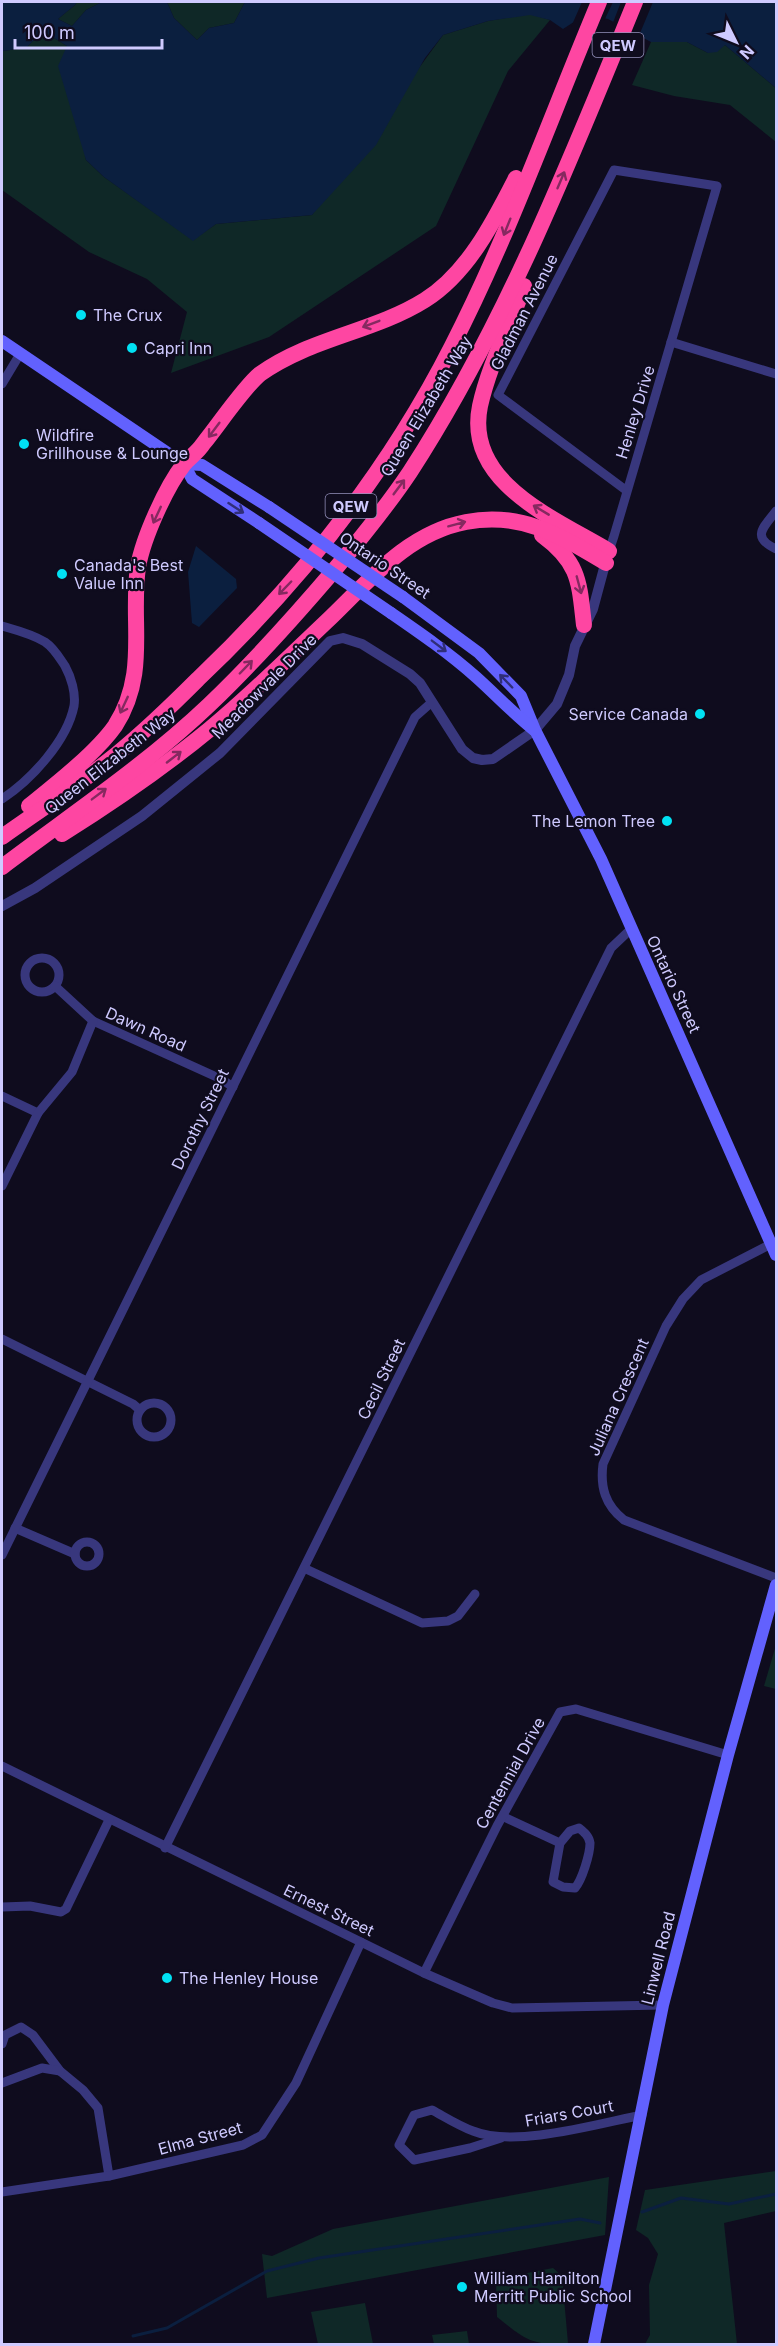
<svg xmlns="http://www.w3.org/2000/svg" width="778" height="2346" viewBox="0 0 778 2346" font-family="Inter,sans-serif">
  <rect width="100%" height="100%" fill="#0f0c1e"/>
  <g fill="#0f2827">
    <path d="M77 2H102L86 10 72 26 58 19 75 5Z"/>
    <path d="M167 2H245L234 23 209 28 197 40 174 18Z"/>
    <path d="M530 14 550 20 508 71 436 226 269 337 171 373 187 312 147 279 89 252 2 190V51L26 48 43 31 67 46 86 160 104 177 193 240 216 224 312 215 443 35 488 21Z"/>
    <path d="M651 42H687L708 53 725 45 776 88V142L730 105 674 96 632 85Z"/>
    <path d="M776 1645V1689L764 1686Z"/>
    <path d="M776 2171V2211L724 2223 737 2344H645L650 2335 649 2285 658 2254 648 2238 636 2230 645 2190Z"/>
    <path d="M609 2177 605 2235 267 2298 262 2254 272 2256 333 2229Z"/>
    <path d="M553 2268 562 2276 568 2343C531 2346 525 2339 497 2317L496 2279Z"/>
    <path d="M365 2303 373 2344H318L311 2312Z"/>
    <path d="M467 2331 469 2344H434L432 2335Z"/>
  </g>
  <g fill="#0b1f3f">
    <path d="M2 2H77L75 5 58 19 72 26 86 10 102 2H167L174 18 197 40 209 28 234 23 245 2H776V88L725 45 717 52 708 53 687 42H651L608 19 586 14 563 29 550 20 530 15 488 21 443 35 425 58 376 145 312 215 216 224 193 241 104 177 86 160 58 66 67 46 43 31 26 48 2 51Z"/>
    <path d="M196 546 236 579 237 588 199 627 192 623 188 572Z"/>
  </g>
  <g fill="#0f0c1e">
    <path d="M582 2H613L604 21 586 17 571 27Z"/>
    <path d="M621 2H653L638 38 612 25Z"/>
  </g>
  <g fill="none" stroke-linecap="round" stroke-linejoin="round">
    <g stroke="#0b1f3f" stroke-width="3">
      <path d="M642 2212 681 2198 729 2204 776 2194"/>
      <path d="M133 2336 167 2328 267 2271 319 2258 580 2219 600 2223"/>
    </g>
    <g stroke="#38377d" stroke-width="9">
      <path d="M671 342 776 374"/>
      <path d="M2 384 20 354"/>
      <path d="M776 511C763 528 751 537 776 549"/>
      <path d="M609 551 614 536 717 186 614 170 498 395 627 491"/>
      <path d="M2 626C16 630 32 634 45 642 54 648 59 657 65 666 71 677 76 693 74 706 67 741 31 780 2 799"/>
      <circle cx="42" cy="975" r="17"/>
      <path d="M55 986 93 1021 221 1079 233 1087"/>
      <path d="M2 1096 38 1113"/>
      <path d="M2 1186 38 1113 72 1072 93 1021"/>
      <path d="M771 1244 701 1280 683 1299 666 1326 603 1464C600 1487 605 1505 624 1520L776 1578"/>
      <path d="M2 1339 133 1404 140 1410"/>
      <circle cx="154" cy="1420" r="17"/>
      <path d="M15 1528 75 1554"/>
      <circle cx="87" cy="1554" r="12"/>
      <path d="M2 1555 415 717 432 702"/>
      <path d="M306 1569 422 1623 448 1621 458 1616 475 1594"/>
      <path d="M2 1766 424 1973 493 2003 512 2008 663 2005"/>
      <path d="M504 1817 560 1843 553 1882 563 1887 575 1888C582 1880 590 1854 590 1843 589 1836 584 1832 579 1828L570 1831 560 1843"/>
      <path d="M165 1848C316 1549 463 1248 611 948L631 929"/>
      <path d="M2 1907 30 1906 61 1912 66 1909 109 1820"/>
      <path d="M424 1973 497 1826 560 1712 576 1709 728 1755"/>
      <path d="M2 2044 5 2035 21 2027 33 2035 60 2071 83 2090 98 2108 109 2176"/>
      <path d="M2 2083 42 2068 60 2071"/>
      <path d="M501 2138 470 2148 414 2160 399 2145 414 2115 432 2110C445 2117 459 2126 473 2131 515 2148 597 2124 642 2115"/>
      <path d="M2 2192 109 2176 243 2145 262 2135 296 2083 361 1942"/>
    </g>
    <path stroke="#38377d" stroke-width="10" d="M2 906 35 888 142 816 220 753 330 641 343 638 362 644 410 674 420 683 462 749 473 758 482 760 493 759 535 730 557 704 569 675 575 646 593 609 607 557"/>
    <g stroke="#6261fe" stroke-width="12">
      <path d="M2 341 184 464 202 465 269 507"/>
      <path d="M184 464 192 479 259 523"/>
      <path d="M403 597 479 653 521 696 535 730 601 859 776 1255"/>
      <path d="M391 613C420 633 449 653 476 677 496 695 513 713 534 730"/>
      <path d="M594 2344 663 2005 728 1755 776 1585"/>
    </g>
    <g stroke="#fe46a2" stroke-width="16">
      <path d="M524 286C510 325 489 365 480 406 464 483 556 519 609 551"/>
      <path d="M542 535C580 563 579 582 584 625"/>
      <path d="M29 806C55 785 96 753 115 726 149 673 130 622 138 567 143 538 166 487 184 464 190 457 198 452 203 444 218 426 243 388 260 374 310 338 374 332 425 300 468 273 494 221 516 178"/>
      <path d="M62 834C113 802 164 767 210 729 251 695 289 657 327 621 368 582 407 533 466 522 521 511 561 536 606 563"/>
      <path d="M2 837C40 810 80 784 117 754 145 731 172 705 198 679 299 583 389 470 452 346 509 235 551 116 599 2"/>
      <path d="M2 867C71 815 146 765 209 705 254 662 296 615 336 568 362 537 388 505 410 472 505 325 569 163 635 2"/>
    </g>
    <g stroke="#6261fe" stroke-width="12">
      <path d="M269 507 403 597"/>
      <path d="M259 523 391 613"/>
    </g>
  </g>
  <defs><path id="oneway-shaft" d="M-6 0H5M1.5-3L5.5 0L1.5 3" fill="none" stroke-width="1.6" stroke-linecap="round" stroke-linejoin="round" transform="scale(1.5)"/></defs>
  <g stroke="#862960">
    <use href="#oneway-shaft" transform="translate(561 180) rotate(-67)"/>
    <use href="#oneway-shaft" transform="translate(507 227) rotate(112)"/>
    <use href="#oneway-shaft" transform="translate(371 324) rotate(159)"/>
    <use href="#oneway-shaft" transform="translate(214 430) rotate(127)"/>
    <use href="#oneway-shaft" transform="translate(399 487) rotate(-53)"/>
    <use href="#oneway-shaft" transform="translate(541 510) rotate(-149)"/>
    <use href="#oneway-shaft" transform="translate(157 515) rotate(115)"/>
    <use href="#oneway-shaft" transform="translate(457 524) rotate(-15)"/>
    <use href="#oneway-shaft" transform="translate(579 585) rotate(75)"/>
    <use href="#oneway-shaft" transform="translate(285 588) rotate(134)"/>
    <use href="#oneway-shaft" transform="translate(246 667) rotate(-46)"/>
    <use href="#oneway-shaft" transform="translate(124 705) rotate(115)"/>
    <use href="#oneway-shaft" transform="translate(174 757) rotate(-38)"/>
    <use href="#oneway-shaft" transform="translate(99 794) rotate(-37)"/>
  </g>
  <g stroke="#302e78">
    <use href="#oneway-shaft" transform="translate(236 508) rotate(33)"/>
    <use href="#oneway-shaft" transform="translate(439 646) rotate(37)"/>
    <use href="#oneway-shaft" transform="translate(506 681) rotate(-134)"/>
  </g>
  <g fill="#01e1f3" stroke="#0f0c1e" stroke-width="2">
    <circle cx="81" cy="315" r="6"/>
    <circle cx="132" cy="348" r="6"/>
    <circle cx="24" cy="444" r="6"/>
    <circle cx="62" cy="574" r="6"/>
    <circle cx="700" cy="714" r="6"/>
    <circle cx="667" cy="821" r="6"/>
    <circle cx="167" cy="1978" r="6"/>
    <circle cx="462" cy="2287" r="6"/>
  </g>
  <g text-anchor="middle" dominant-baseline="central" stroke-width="4.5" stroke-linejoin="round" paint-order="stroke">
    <g fill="#0f0c1e" stroke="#9591bc" stroke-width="1.5">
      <rect x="592.5" y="33" width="51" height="24" rx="4.5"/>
      <rect x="325.5" y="494" width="51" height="24" rx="4.5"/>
    </g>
    <g font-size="15" font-weight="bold" fill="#cfcaff">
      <text x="618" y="45">QEW</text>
      <text x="351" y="506">QEW</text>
    </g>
    <g font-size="16" fill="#cfcaff" stroke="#0f0c1e">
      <text transform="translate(524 312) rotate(-63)">Gladman Avenue</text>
      <text transform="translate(426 406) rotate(-59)">Queen Elizabeth Way</text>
      <text transform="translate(635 412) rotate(-73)">Henley Drive</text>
      <text transform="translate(385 565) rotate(34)">Ontario Street</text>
      <text transform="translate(264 686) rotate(-45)">Meadowvale Drive</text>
      <text transform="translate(110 761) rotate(-38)">Queen Elizabeth Way</text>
      <text transform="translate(674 984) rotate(65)">Ontario Street</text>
      <text transform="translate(146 1029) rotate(24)">Dawn Road</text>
      <text transform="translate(200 1119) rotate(-64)">Dorothy Street</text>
      <text transform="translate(381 1379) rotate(-64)">Cecil Street</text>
      <text transform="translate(618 1397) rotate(-66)">Juliana Crescent</text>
      <text transform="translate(510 1773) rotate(-61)">Centennial Drive</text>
      <text transform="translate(329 1910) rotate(26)">Ernest Street</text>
      <text transform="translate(658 1958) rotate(-76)">Linwell Road</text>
      <text transform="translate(569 2113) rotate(-10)">Friars Court</text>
      <text transform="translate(200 2138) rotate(-15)">Elma Street</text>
    </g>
    <g font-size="16" fill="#cfcaff" stroke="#0f0c1e" text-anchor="start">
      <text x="93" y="315">The Crux</text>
      <text x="144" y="348">Capri Inn</text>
      <text x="36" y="435">Wildfire<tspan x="36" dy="18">Grillhouse &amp; Lounge</tspan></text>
      <text x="74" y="565">Canada's Best<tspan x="74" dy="18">Value Inn</tspan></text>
      <text x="688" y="714" text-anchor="end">Service Canada</text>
      <text x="655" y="821" text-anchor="end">The Lemon Tree</text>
      <text x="179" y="1978">The Henley House</text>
      <text x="474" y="2278">William Hamilton<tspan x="474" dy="18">Merritt Public School</tspan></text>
    </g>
  </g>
  <rect width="778" height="2346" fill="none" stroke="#cfcaff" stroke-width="6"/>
  <g transform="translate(736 42) rotate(133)" stroke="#0f0c1e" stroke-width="4.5" paint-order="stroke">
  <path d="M0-4.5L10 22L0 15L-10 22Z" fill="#cfcaff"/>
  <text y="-9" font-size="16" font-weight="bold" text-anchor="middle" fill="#cfcaff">N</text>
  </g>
  <path d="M15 39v9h147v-9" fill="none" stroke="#cfcaff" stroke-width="3"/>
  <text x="24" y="39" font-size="18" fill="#cfcaff" stroke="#0f0c1e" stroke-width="4.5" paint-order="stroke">100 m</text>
</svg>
